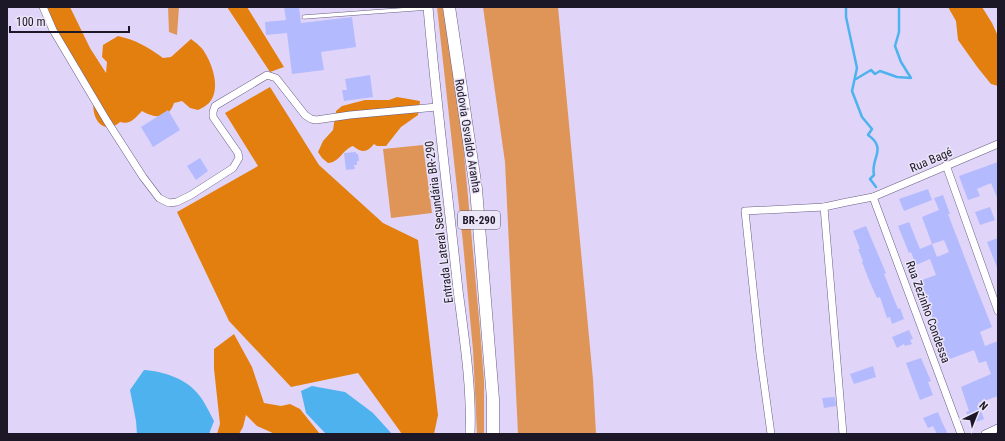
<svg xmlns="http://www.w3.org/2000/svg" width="1005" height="441" viewBox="0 0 1005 441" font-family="'Roboto Condensed',sans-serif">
  <rect width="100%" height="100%" fill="#e0d5f9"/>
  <g fill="#df9558">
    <path d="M168 7H179L177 35 169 32Z"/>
    <path d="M437 7H446L462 131 480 329 484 381V434H477L473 350 463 243Z"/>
    <path d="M483 7H558L593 379 596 434H518L505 162Z"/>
    <path d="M423 145 432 213 391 218 383 149Z"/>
  </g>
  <g fill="#e37f0f">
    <path d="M46 7H70L90 48 106 73 107 62 102 57 103 45 118 36C136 40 148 47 163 58L171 57 191 39C196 43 202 47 205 53 213 66 221 90 209 103 206 106 202 108 198 110L190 108 182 101 174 103C169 119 155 119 142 111 135 118 131 125 120 122 103 137 90 117 94 99L50 17Z"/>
    <path d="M227 7H247L284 67 270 72Z"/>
    <path d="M948 7H982L992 23 998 36V86L991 84 978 68 958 40 956 21Z"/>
    <path d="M270 87 319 165 383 223 418 240 438 415 434 434H402L358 373 291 387 229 321 177 212 258 166 225 113Z"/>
    <path d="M397 97 420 101 418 115 401 127 386 146H377L374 144C367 153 362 153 353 146 342 150 340 162 328 163L322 158 318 152 323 141 333 130 336 111 342 106 365 100H389Z"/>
    <path d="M234 334 252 367 264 403 281 406 290 404 300 409 320 434H275L257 426 246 415 243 427 239 434H217L220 424 214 369V349Z"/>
  </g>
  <g fill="#4eb2ef">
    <path d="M144 370C162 371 187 379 198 394 205 402 209 412 214 421L209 434H137L136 421 130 390Z"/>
    <path d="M312 386 345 392 373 413 392 434H326L306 413 301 391Z"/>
  </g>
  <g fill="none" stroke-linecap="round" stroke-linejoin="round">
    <g stroke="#4eb2ef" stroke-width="2.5">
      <path d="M846 7V17L857 68 852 91 862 117 872 129 868 135C888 149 870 158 874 175L870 179 876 187"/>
      <path d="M856 79 871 70 875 74 880 71 897 77 911 78 901 62 895 46 899 32V7"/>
    </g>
  </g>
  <g fill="#b3bafe">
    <path d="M284 7H299L301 23 352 17 356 47 321 52 324 70 292 74 287 33 266 35 265 22 286 20Z"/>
    <path d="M370 75 373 97 344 101 342 90H347L345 79Z"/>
    <path d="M168 110 180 130 153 147 141 127Z"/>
    <path d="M356 152V154H358L359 161H357V165H354L355 169 346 170 344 153Z"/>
    <path d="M200 158 208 171 196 180 187 166Z"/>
    <path d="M998 162V200L991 183 977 189 980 196 968 200 959 176Z"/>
    <path d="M928 189 932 200 904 211 899 199Z"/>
    <path d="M943 195 950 214H948L976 287 992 327 980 332 985 346 998 341V396L978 403 984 419 971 424 966 412 969 411 961 387 991 374 986 361 979 363 974 350 950 359 947 355 929 309 932 308 926 293H925L923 289 922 290 919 281 936 275 930 259 916 265 911 252 909 253 898 226 909 222 920 249 932 244 937 257 949 252 944 240 932 244 922 217 939 210 934 198Z"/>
    <path d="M990 207 995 220 980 225 975 212Z"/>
    <path d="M866 226 886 273 884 274 898 309 900 308 904 319 892 324 890 317 887 318 880 297 877 298 869 280 862 262 863 261 858 249H860L853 231Z"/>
    <path d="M998 238V270L987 242Z"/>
    <path d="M909 330 913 339 910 340 912 344 905 346 904 344 897 348 892 337Z"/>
    <path d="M921 358 931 381 928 382 933 395 920 400 906 363Z"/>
    <path d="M873 366 876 377 854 384 850 374Z"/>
    <path d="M835 397 836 406 824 408 822 398Z"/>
    <path d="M938 412 942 422 948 434H937L933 426 928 428 923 418Z"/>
  </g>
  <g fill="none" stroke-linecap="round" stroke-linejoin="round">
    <defs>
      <path id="lane" d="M304 17 427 8"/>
      <g id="street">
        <path d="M43 7 53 30 107 121 143 177 159 198 169 203 177 202 191 195 233 168 239 158 238 153 213 117V112L215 106 267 75 276 78 305 115 311 119 316 120 350 115 437 107"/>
        <path d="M946 165 998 311"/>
        <path d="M873 197 961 434"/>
        <path d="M824 207 847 202 873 197 998 144"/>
        <path d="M771 434 760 354 745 211 824 207 843 434"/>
        <path d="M985 434 998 428"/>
      </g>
      <path id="secondary" d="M428 7C436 101 448 195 458 290 464 337 472 387 470 434"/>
      <path id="highway" d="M449 7 476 189 493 399V434"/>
    </defs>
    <use href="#lane" stroke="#6a5d85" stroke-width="4.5"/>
    <use href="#street" stroke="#6a5d85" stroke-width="8"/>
    <use href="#secondary" stroke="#6a5d85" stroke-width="10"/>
    <use href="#highway" stroke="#6a5d85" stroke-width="13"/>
    <use href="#lane" stroke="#fff" stroke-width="3.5"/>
    <use href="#street" stroke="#fff" stroke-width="7"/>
    <use href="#secondary" stroke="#fff" stroke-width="9"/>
    <use href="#highway" stroke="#fff" stroke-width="12"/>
  </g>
  <g text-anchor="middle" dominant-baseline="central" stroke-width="3" stroke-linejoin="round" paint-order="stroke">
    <rect fill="#ebe5f8" stroke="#5b5666" stroke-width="1" x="458" y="211" width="42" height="18" rx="3"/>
    <g font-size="11" font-weight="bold" fill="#1d1828">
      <text x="479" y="220">BR-290</text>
    </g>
    <g font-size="12" fill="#1d1828" stroke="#ebe5f8">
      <text transform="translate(468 136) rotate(81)">Rodovia Osvaldo Aranha</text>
      <text transform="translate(931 160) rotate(-23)">Rua Bagé</text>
      <text transform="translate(439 222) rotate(-97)">Entrada Lateral Secundária BR-290</text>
      <text transform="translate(928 312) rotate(70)">Rua Zezinho Condessa</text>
    </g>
  </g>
  <rect width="1005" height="441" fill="none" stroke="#1d1828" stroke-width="16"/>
  <g transform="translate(977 413) rotate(43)" stroke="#ebe5f8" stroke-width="3" paint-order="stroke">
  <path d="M0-3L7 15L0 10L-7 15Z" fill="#1d1828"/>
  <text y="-6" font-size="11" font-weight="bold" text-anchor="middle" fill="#1d1828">N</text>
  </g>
  <path d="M10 26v6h119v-6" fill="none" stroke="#1d1828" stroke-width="2"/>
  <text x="16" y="26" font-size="12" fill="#1d1828" stroke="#ebe5f8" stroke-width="3" paint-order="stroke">100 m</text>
</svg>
